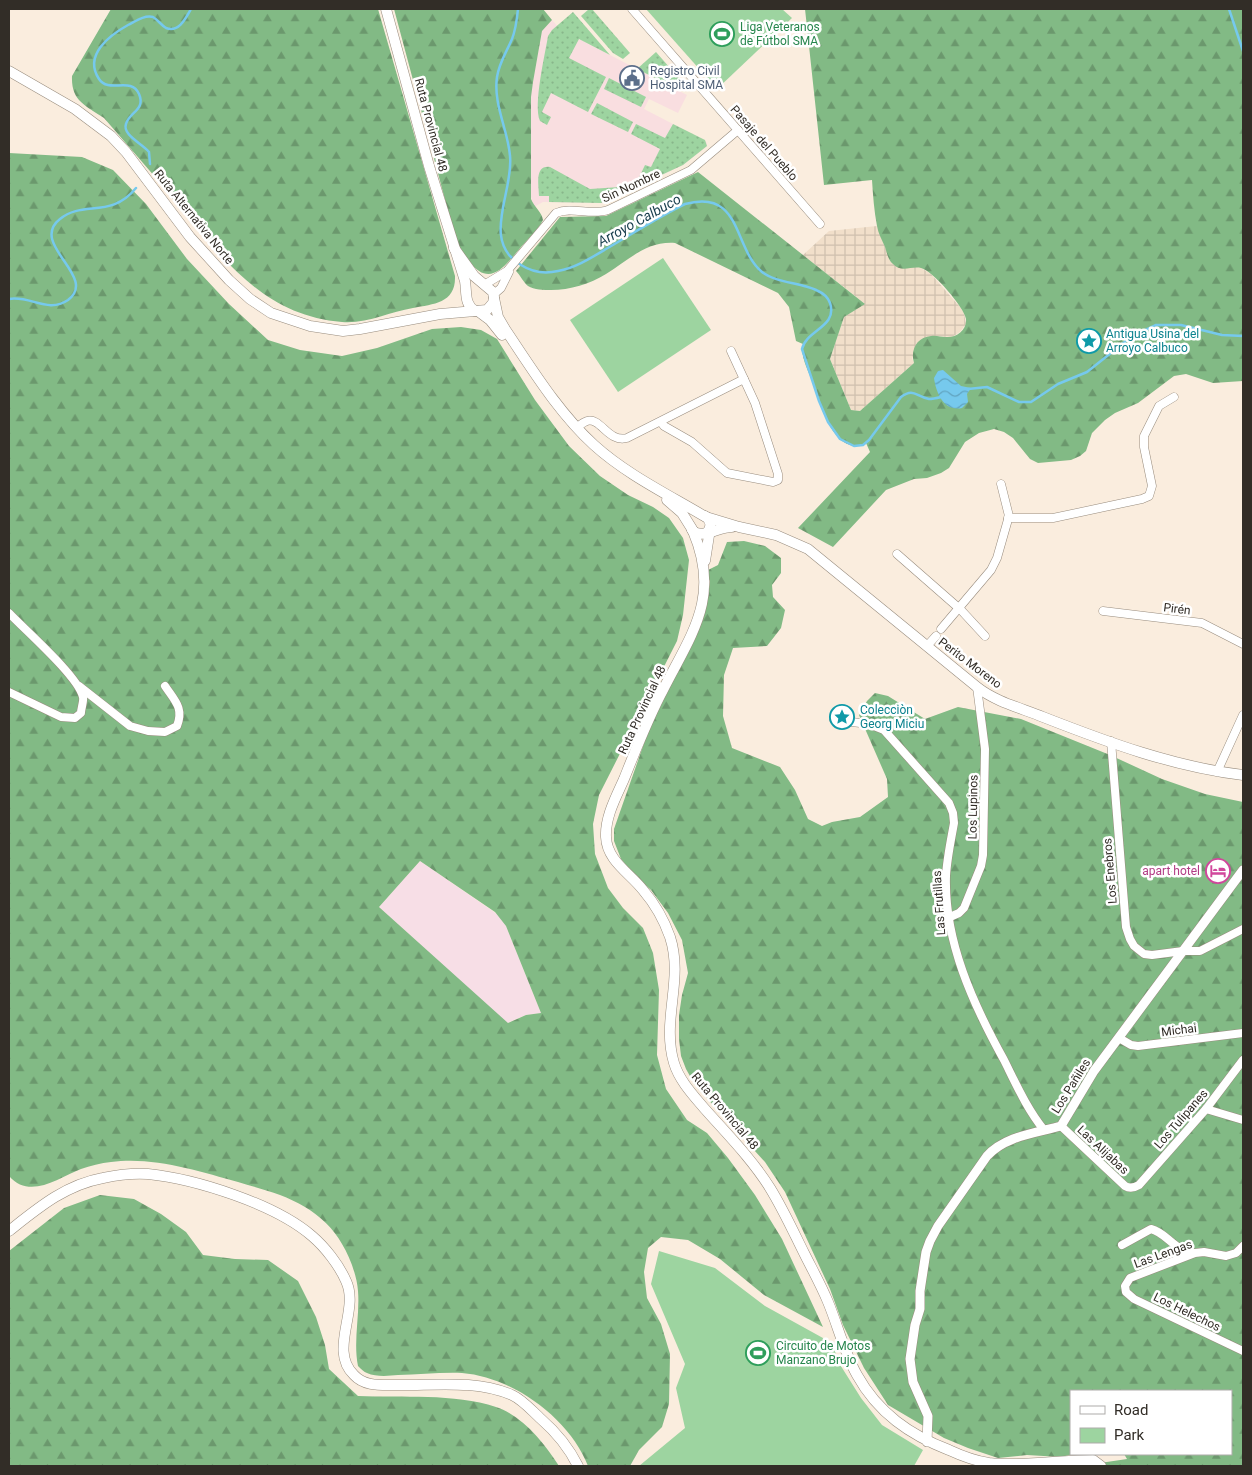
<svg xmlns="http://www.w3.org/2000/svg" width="1252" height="1475" viewBox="0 0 1252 1475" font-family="Roboto,sans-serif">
  <defs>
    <pattern id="industrial-grid" width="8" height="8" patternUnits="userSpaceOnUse" patternTransform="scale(1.25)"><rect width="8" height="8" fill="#f1dfca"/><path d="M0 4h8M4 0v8" fill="none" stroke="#cfc0ae"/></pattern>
    <pattern id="green-dots" width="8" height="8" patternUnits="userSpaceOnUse" patternTransform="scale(1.25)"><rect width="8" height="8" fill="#9dd4a0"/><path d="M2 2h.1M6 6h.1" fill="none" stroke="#88b68a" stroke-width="1.8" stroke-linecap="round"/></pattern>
    <pattern id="forest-firs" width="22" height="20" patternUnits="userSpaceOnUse" patternTransform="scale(1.25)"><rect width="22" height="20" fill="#82ba85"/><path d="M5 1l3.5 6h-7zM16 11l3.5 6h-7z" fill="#6b986d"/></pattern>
    <pattern id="water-waves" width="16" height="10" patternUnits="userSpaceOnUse" patternTransform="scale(1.25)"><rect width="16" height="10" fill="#76c9ed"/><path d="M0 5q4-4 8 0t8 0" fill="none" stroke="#61a4c0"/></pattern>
  </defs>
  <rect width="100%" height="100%" fill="#faedde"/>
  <path fill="url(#industrial-grid)" d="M877 226 891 262 921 268 931 274 960 307 964 313 966 324 960 332 952 337 932 336 912 358 914 363 860 411 851 410 830 359 844 317 864 303 803 255 829 231Z"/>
  <path fill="#f7dee6" d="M420 861 494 912 501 918 506 926 541 1013 526 1015 507 1023 379 907Z"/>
  <path fill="#f9dee0" d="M552 20 560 29 687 95 678 113 649 99 644 109 704 140 707 143 706 147 683 165 603 203 543 202 534 207 531 197V92L542 31Z"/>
  <g fill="url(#green-dots)">
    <path d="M589 9H592L630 53 623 59 613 53 581 16Z"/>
    <path d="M573 12 610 55 579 39 569 58 606 77 588 112 551 93 542 112 551 117 547 125 540 121C533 105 545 55 548 36L552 30Z"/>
    <path d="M656 52 684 84 681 91 637 69Z"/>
    <path d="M609 78 646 97 641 107 604 89Z"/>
    <path d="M597 103 633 122 628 132 591 114Z"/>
    <path d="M636 124 665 138 673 124 705 140 707 146 683 165 601 203 549 202V196H539C539 185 534 165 550 167L590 189 635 186 645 165 651 167 660 149 631 134Z"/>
  </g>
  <g fill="url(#forest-firs)" fill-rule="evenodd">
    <path d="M111 9H378L455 276C456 303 434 304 413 308 389 312 367 324 342 322 262 316 220 255 173 199 151 171 127 145 104 118 85 105 71 101 72 76Z"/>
    <path d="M394 9H543L552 20 542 31 533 82 531 97V199C534 207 542 212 543 220 538 230 528 239 521 247 505 266 490 289 469 261 463 253 459 246 455 237Z"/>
    <path d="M805 9H1243V381L1213 383 1186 374 1174 376 1138 403 1115 413 1105 420 1092 433 1086 451 1080 456 1071 460 1038 463 1030 459 1013 438 1004 432 994 429 979 433 965 442 949 468 941 473 927 478 914 479 886 490 833 547 798 528 870 452 866 443C835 459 819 402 812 381 808 370 800 356 803 344L796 341 789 307 778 293 675 243C646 241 629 260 606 274 590 284 570 290 551 290 544 290 534 290 528 286 524 283 520 275 516 271L560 217 606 216 698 172 865 304 844 317 830 359 851 410 860 411 914 363C910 350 917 337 931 336 936 335 941 337 946 337 956 338 967 330 966 319 964 307 933 271 921 268 911 266 901 273 893 264 888 260 887 253 885 247 882 240 878 233 877 226 874 211 873 195 872 180L824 185Z"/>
    <path d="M9 153 82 157 113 170 146 204 187 259 229 304 268 340 300 350 342 356 377 348 432 329 461 327 481 330 497 339 535 400 569 446 600 476 628 495 653 507 669 518 683 538 689 560 683 615 677 641 599 795 593 824 595 854 608 888 623 908 643 928 653 953 659 990 657 1055 666 1089 687 1120 707 1133 728 1158 755 1195 782 1239 823 1327 764 1295 720 1259 688 1240 661 1237 648 1248 644 1272 647 1298 661 1324 670 1354 669 1404 662 1427 639 1450 630 1466H588C570 1419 513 1377 462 1373 441 1372 419 1375 398 1375 388 1376 376 1377 367 1373 364 1372 361 1369 358 1366 353 1341 360 1316 358 1291 357 1276 350 1257 342 1244 334 1229 320 1216 305 1207 284 1194 261 1189 238 1182 199 1171 152 1156 111 1162 101 1163 90 1166 81 1169 58 1178 30 1200 9 1176ZM420 861 495 912 506 926 541 1013 526 1015 508 1023 379 907Z"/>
    <path d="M744 541 765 546 781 558V573L772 585 773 597 785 610 781 628 767 646 733 648 724 675 723 716 732 748 780 767 795 790 808 819 822 826 832 822 860 817 888 797 887 779 859 715 867 701 875 693 888 696 925 719 958 707 1021 719 1110 755 1162 779 1205 794 1243 802V1466H1108L1100 1463 1127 1459 1124 1454H1231V1391H1071V1454H1075L1060 1457 1027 1455 998 1458 968 1448 944 1438 888 1405 864 1368 843 1325 830 1289 785 1192 765 1162 695 1085 686 1069 681 1056 679 1039V1015L682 995 688 973 682 940 668 913 651 890 635 876 621 859 614 841V829L662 692 698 632 708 597 710 581 704 572 718 565 727 542Z"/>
    <path d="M100 1195 134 1199 161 1214 186 1232 203 1255 235 1259 268 1260 298 1281 316 1317 325 1345 329 1369 358 1396C402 1398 454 1393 496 1407 523 1416 544 1443 559 1466H9V1251L64 1208Z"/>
  </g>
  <g fill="#9dd4a0">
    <path d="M646 9H782L792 18 717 89Z"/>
    <path d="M663 258 711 330 618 392 570 320Z"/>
    <path d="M659 1251 715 1268 765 1306 832 1343 839 1363 861 1398 882 1425 923 1450 914 1466H639L685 1428 676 1388 685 1364 651 1284Z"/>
  </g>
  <path fill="url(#water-waves)" d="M943 370 961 386 971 388 967 394 968 402 962 408C944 412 936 393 934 378L938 371Z"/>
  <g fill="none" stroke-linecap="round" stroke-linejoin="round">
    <g stroke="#76c9ed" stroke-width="2.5">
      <path d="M518 9C517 19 516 29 512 39 507 51 499 63 497 77 493 104 508 130 510 156 514 192 480 241 521 265 532 272 545 274 558 271 575 268 591 258 606 249 632 234 658 217 685 204 742 188 733 248 762 272 779 286 823 282 830 303 838 327 806 330 802 349L819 401 828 422 840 439 854 446 863 445 869 440 901 397C914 387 916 397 929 399 933 399 937 398 941 397"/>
      <path d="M1229 9 1243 51"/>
      <path d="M150 164 149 152C143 144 122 135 126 124 129 112 146 110 139 94 131 76 109 94 99 79 83 55 110 35 128 25 136 21 144 15 153 17 158 20 161 25 166 28 179 33 186 18 191 9"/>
      <path d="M9 299C30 295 48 314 68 300 99 277 28 244 60 219 83 200 111 219 136 188"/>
      <path d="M968 389 987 387 1019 402H1031L1058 384 1087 372 1131 337 1156 325H1181L1222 335 1243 336"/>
    </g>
    <defs>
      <g id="minor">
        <path d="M632 9 820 224"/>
        <path d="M484 285 507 271 556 213C572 206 591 216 608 210L691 170 738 130"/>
        <path d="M493 295 501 288 509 272"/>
        <path d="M661 422 664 426 692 442 727 473 773 482 778 480V474L755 403 731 351"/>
        <path d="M577 427C580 425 584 422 587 421 601 417 608 443 627 438L744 379"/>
        <path d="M1008 518H1053L1142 499 1149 496 1152 486 1144 447V436L1159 406 1174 397"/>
        <path d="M897 554 961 610 985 636"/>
        <path d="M1103 611 1202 623 1243 644"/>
        <path d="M9 613C25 630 78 676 83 697 84 701 81 708 81 713L75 718 61 717 9 692"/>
        <path d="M941 629 991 570 997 558 1009 516 1001 484"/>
        <path d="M927 646 936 636"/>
        <path d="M79 686 130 726 148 731 165 732 177 726C184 708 175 701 165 686"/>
        <path d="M834 720 869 724 884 730 949 803 953 813 954 823C951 840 947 858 946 876 944 941 973 1004 1004 1060 1016 1084 1027 1109 1044 1130"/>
        <path d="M1111 741 1126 927 1130 939 1134 946 1144 954 1152 955 1183 951H1200L1243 929"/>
        <path d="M1217 772 1243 715"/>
        <path d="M950 917 959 913 964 908 981 866 983 855 985 749 977 687"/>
        <path d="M1119 1038 1131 1045 1138 1046 1243 1033"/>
        <path d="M1206 1109 1243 1120"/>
        <path d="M1061 1126 1125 1186C1130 1189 1134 1188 1139 1185L1206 1109 1243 1060"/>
        <path d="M1122 1245 1151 1229C1167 1233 1172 1249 1193 1253"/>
        <path d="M1243 1246 1236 1253 1226 1256 1204 1252 1195 1253 1130 1278 1125 1286 1126 1292 1134 1299 1243 1351"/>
      </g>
      <path id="tertiary" d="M927 1442 928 1416 913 1382 910 1359 915 1325 920 1309V1291L926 1252 930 1241 938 1226 987 1156C1005 1136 1036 1133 1061 1126L1094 1071 1243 870"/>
      <g id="secondary">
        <path d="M386 9 429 166 465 281C467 293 464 304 475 311"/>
        <path d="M9 71 75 109 111 136 126 152 190 237 229 280 250 299 271 313 310 326 343 331 360 329 440 314 487 310 493 303 494 298 493 292 474 276 454 248"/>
        <path d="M494 298 498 317 505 329C532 369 558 412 594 445 626 474 667 494 704 516"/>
        <path d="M478 311 490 320 502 335"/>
        <path d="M667 500 682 513 692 529"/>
        <path d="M705 516C712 521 712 528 706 534"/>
        <path d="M706 517 739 527 776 535 808 549 977 687C996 702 1021 708 1043 717 1107 742 1174 767 1243 775"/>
        <path d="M692 530C701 540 718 527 732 527"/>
        <path d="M693 531C721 597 692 633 663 690 648 718 636 749 624 779 616 797 605 817 606 837 607 861 630 873 643 890 655 904 664 920 670 937 684 980 661 1020 674 1063 679 1080 693 1095 704 1108 727 1134 752 1159 770 1188 783 1209 793 1231 804 1253 812 1269 821 1285 828 1302 838 1326 844 1352 857 1375 878 1413 910 1435 949 1450 962 1456 975 1461 989 1463 1023 1467 1059 1460 1093 1460L1101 1466"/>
        <path d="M705 561 710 529"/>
        <path d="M9 1231C38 1208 65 1185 103 1178 117 1175 133 1173 148 1174 196 1179 275 1204 312 1236 325 1247 339 1265 346 1281 360 1310 328 1350 354 1375 364 1386 379 1385 393 1385 432 1386 474 1379 512 1395 523 1400 532 1411 541 1419 556 1432 569 1448 578 1466"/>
      </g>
    </defs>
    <use href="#minor" stroke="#988c7e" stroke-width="9"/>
    <use href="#tertiary" stroke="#988c7e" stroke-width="10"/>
    <use href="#secondary" stroke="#988c7e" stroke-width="11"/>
    <use href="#minor" stroke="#fff" stroke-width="8"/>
    <use href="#tertiary" stroke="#fff" stroke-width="9"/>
    <use href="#secondary" stroke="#fff" stroke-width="10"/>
  </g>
  <defs>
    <symbol id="stadium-ring" viewBox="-11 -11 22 22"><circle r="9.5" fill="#fff" stroke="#2e9e5b" stroke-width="1.5"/><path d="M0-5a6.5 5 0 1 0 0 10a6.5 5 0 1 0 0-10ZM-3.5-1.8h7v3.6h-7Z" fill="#2e9e5b"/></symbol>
    <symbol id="civic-ring" viewBox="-11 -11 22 22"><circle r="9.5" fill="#fff" stroke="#5c6f8a" stroke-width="1.5"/><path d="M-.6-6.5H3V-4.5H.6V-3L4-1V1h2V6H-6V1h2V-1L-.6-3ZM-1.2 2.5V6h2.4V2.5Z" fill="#5c6f8a"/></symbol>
    <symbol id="sight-ring" viewBox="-11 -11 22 22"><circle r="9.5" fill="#fff" stroke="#0f9aa8" stroke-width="1.5"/><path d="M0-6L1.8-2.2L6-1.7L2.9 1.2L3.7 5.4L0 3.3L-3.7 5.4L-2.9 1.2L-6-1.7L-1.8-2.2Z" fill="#0f9aa8"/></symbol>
    <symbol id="hotel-ring" viewBox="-11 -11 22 22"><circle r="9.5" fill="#fff" stroke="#d1479c" stroke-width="1.5"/><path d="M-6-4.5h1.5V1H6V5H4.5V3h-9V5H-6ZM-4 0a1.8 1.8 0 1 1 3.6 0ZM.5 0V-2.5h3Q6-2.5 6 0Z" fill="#d1479c"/></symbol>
  </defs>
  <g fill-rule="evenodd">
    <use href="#stadium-ring" x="708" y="20" width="28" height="28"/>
    <use href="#civic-ring" x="618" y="64" width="28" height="28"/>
    <use href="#sight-ring" x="1075" y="327" width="28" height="28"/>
    <use href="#sight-ring" x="828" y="703" width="28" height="28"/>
    <use href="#hotel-ring" x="1204" y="857" width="28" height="28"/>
    <use href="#stadium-ring" x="744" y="1339" width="28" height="28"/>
  </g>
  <g text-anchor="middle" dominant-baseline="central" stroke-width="5" stroke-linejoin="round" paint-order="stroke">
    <g font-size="12" fill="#27864d" stroke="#fff" text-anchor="start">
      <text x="740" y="27">Liga Veteranos<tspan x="740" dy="14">de Fútbol SMA</tspan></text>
      <text x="776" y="1346">Circuito de Motos<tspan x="776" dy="14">Manzano Brujo</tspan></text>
    </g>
    <g font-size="12" fill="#4e5e75" stroke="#fff" text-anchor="start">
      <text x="650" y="71">Registro Civil<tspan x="650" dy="14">Hospital SMA</tspan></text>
    </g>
    <g font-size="12" fill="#322d27" stroke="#fff">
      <text transform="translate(431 125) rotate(75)">Ruta Provincial 48</text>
      <text transform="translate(764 143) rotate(49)">Pasaje del Pueblo</text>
      <text transform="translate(631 186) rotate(-25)">Sin Nombre</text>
      <text transform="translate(194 217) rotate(51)">Ruta Alternativa Norte</text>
      <text transform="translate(1177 609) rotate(7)">Pirén</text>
      <text transform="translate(970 663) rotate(37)">Perito Moreno</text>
      <text transform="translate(642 710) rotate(-65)">Ruta Provincial 48</text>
      <text transform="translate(973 807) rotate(-89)">Los Lupinos</text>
      <text transform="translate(1110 871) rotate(-95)">Los Enebros</text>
      <text transform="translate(939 903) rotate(-94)">Las Frutillas</text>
      <text transform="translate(1179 1030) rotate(-7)">Michai</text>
      <text transform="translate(1071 1086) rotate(-58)">Los Pañiles</text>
      <text transform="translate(725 1111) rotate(50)">Ruta Provincial 48</text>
      <text transform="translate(1181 1119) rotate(-49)">Los Tulipanes</text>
      <text transform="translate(1103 1150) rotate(43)">Las Alijabas</text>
      <text transform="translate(1163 1254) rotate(-20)">Las Lengas</text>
      <text transform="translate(1187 1312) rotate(26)">Los Helechos</text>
    </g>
    <g font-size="12" fill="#0d838f" stroke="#fff" text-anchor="start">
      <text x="1106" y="334">Antigua Usina del<tspan x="1106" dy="14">Arroyo Calbuco</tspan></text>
      <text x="860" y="710">Colecciòn<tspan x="860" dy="14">Georg Miciu</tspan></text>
    </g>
    <g font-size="12" fill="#b23c85" stroke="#fff" text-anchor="end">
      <text x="1200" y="871">apart hotel</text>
    </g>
    <g font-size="14" font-style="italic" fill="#163c4b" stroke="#fff">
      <text transform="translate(639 220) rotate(-29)">Arroyo Calbuco</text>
    </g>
  </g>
  <rect width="1252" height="1475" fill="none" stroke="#322d27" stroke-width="20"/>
  <rect x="1070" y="1390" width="162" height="65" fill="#ffffff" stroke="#adaba9"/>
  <rect x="1080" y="1406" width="25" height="8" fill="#ffffff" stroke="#adaba9"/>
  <text x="1114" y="1415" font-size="15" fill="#322d27">Road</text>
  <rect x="1080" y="1428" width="25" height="15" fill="#9dd4a0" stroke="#adaba9"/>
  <text x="1114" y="1440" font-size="15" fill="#322d27">Park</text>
</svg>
